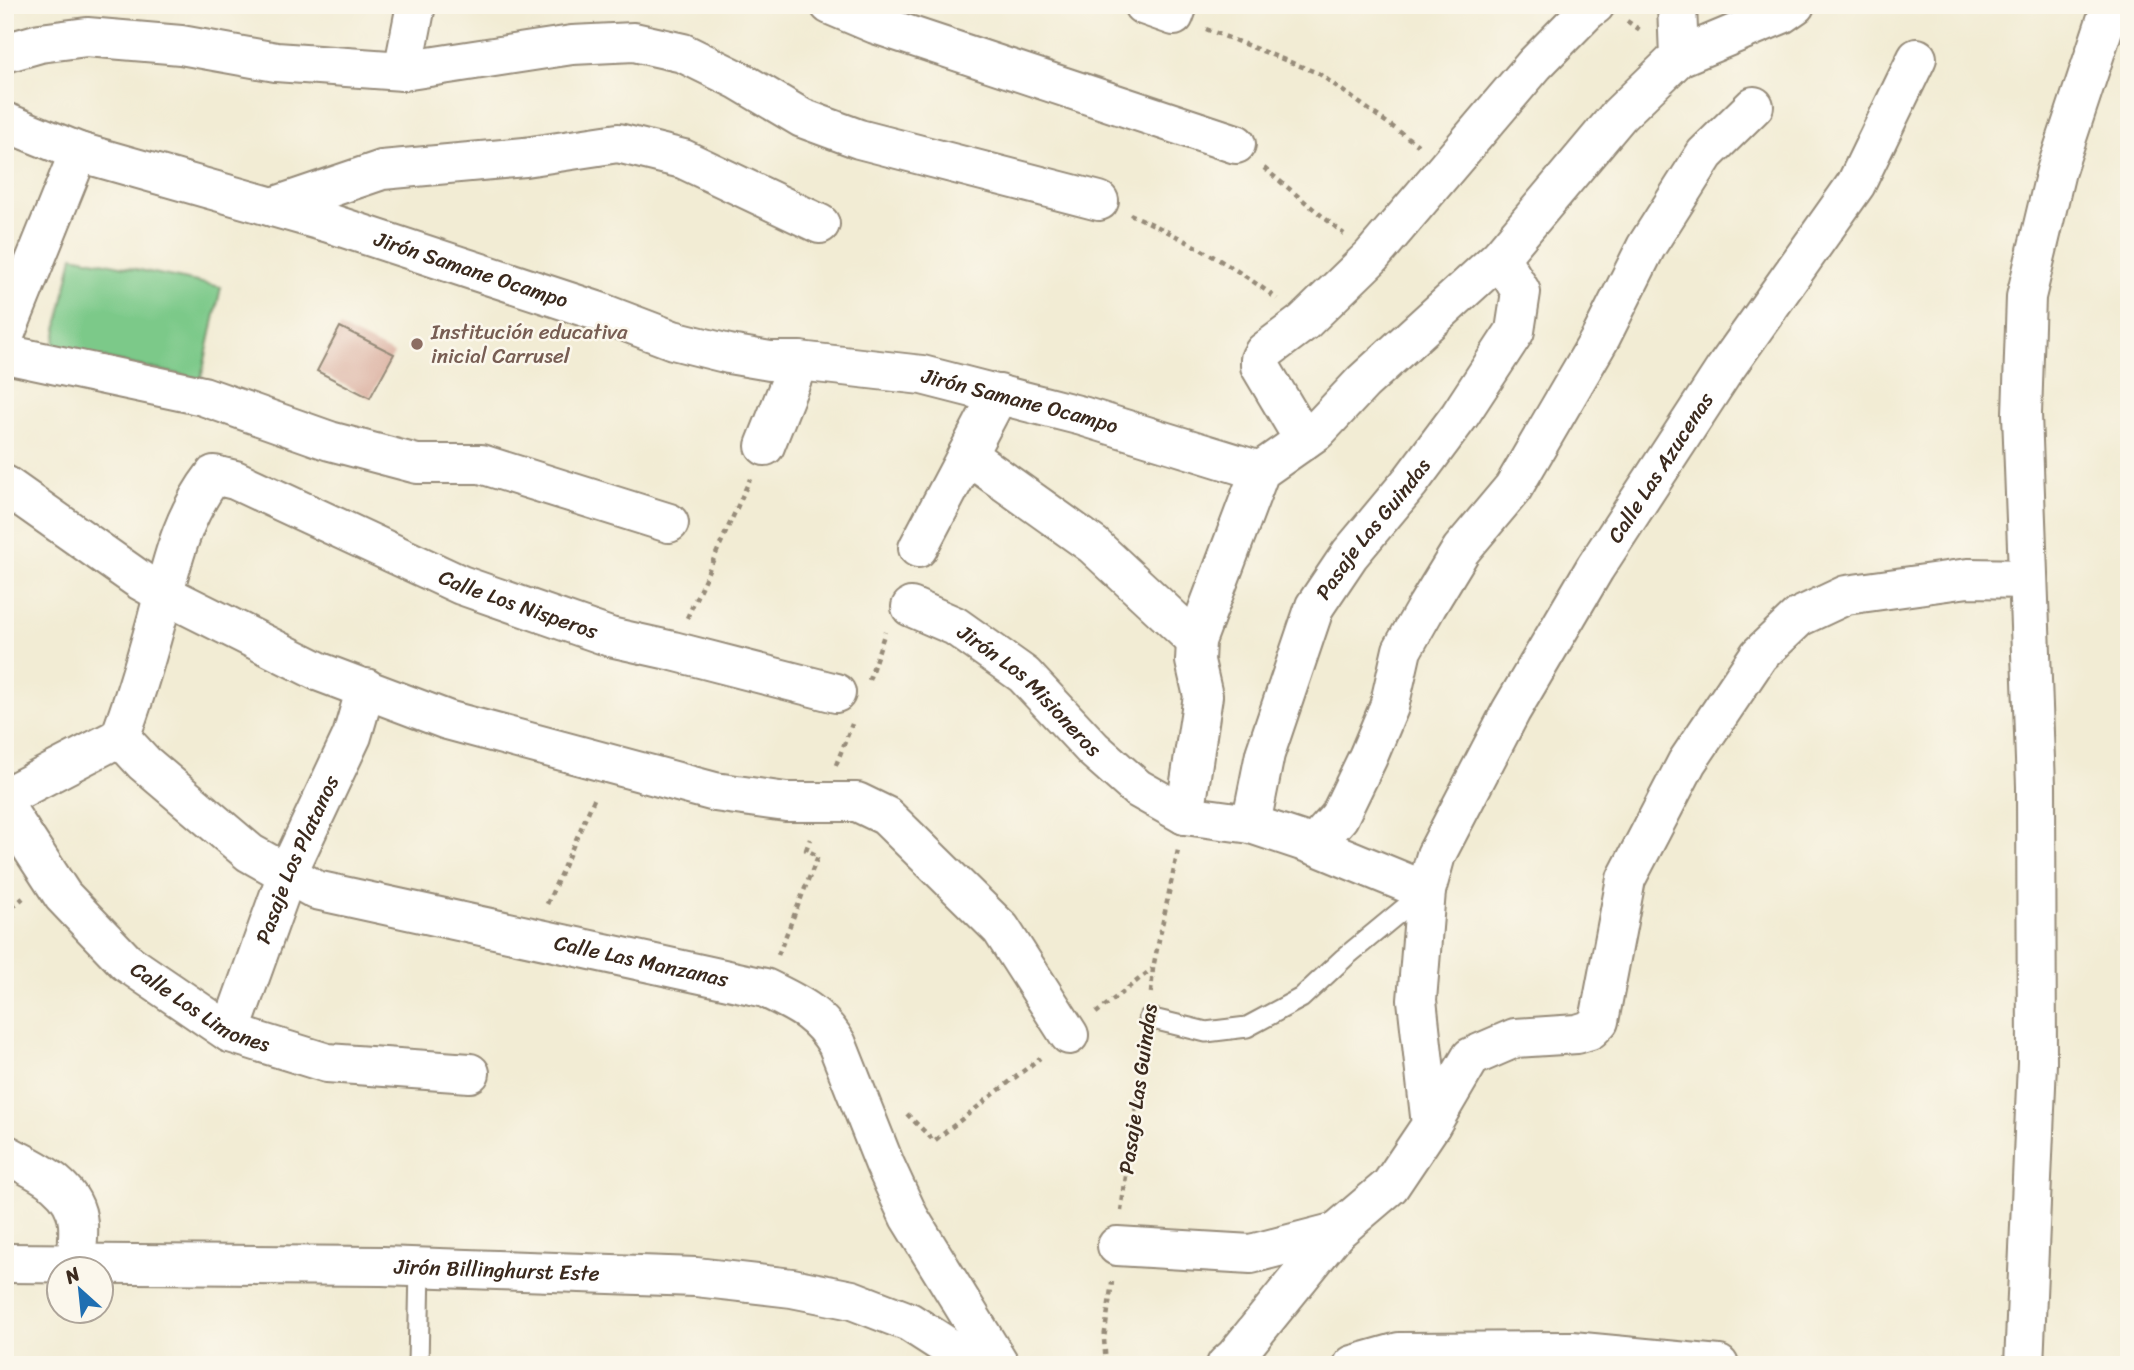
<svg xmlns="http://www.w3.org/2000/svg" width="2134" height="1370" viewBox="0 0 2134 1370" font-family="Sriracha,sans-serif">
  <rect width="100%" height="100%" fill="#fbf7ec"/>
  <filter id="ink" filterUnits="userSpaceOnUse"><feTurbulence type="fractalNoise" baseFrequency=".0143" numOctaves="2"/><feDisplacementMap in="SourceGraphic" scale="14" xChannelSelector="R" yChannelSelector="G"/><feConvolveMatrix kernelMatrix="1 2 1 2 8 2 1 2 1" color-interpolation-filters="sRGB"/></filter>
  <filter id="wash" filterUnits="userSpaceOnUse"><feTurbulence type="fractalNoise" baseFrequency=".00686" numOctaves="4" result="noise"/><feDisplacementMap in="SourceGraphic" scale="28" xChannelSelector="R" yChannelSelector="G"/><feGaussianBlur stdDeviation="1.57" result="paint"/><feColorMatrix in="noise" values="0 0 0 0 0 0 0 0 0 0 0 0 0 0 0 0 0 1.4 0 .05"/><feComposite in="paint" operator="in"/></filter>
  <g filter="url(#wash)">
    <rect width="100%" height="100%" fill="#f2ecd4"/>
    <path fill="#7cc989" stroke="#5c7a54" stroke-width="2" d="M73 256 221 287 201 379 53 348Z"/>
    <g id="blocks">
      <path fill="#d39e8d" d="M340 327 394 354 370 398 317 371Z"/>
    </g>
  </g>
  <g filter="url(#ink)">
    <use href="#blocks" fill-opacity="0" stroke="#968b79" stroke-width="2"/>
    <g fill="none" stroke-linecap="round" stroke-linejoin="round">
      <defs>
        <g id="service">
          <path d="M1149 1018 1206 1032 1247 1027 1301 998 1344 958 1424 892"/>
          <path d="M418 1365 420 1267"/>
        </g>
        <g id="minor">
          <path d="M830 5 875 24 1236 144"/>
          <path d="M1143 5 1174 16 1178 5"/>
          <path d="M1677 5 1679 57"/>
          <path d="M5 53 40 43 87 37 181 45 276 62 403 71 572 45 634 42 683 53 738 80 802 118 859 139 1099 201"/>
          <path d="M403 71 416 5"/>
          <path d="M5 122 79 152"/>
          <path d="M273 207 382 170 525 157 618 143 683 159 820 224"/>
          <path id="s1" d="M5 335 79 152 329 223 597 311 673 340 729 354 770 361H799L922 375 1082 416 1260 471"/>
          <path d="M5 354 203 396 330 441 417 464H481L669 523"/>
          <path d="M1304 440 1260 366V359L1264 352 1304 322 1371 257 1535 64 1587 11 1595 5"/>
          <path d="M765 446 799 361"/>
          <path d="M967 455 1093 545 1196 641"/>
          <path d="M5 485 141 581 164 594 320 672 447 720 715 792 786 802H857L886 816 1001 929 1069 1035"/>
          <path d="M918 548 999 394"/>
          <path id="s2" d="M911 607 955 626 1024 675 1093 749 1137 788 1185 815 1251 824 1314 845 1426 891"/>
          <path id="s3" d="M120 737 144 763 250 853 316 890 765 988C797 1004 818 1012 837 1044L885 1165 909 1217 1000 1365"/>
          <path id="s4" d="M120 737C135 698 146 659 157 619 171 567 180 519 214 475L235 480 461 585 610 637 673 651 836 693"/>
          <path d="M5 797 120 737"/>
          <path id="s5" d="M5 807 63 896 126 962 230 1033 327 1063 470 1073"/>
          <path d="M1185 815 1203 696 1195 661 1196 641 1260 471 1317 431 1363 382 1500 257 1619 115 1679 57 1782 14 1795 5"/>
          <path id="s6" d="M1251 824 1265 754 1315 606 1350 554 1410 482 1460 415 1515 331 1521 292 1500 257"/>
          <path d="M1314 845 1339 817 1368 757 1389 707 1402 650 1427 606 1461 550 1513 488 1601 337 1646 247 1705 154 1754 106"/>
          <path id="s7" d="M230 1033 287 874 352 736 366 688"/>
          <path d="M1431 1125 1471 1057 1515 1038 1577 1034 1590 1030 1599 1021 1626 879 1687 762 1759 655 1799 617 1846 595 1968 578 2028 579"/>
          <path d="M5 1154C34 1169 76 1186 78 1224 79 1237 77 1250 76 1263"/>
          <path id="s8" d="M1117 1246 1251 1254 1336 1232 1390 1186 1431 1125 1417 1000 1426 891 1436 855 1511 711 1595 568 1725 369 1856 184 1917 58"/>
          <path id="s9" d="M5 1263 382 1266 696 1277 792 1288 852 1300 909 1322 962 1356 969 1365"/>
          <path d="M1226 1365 1235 1357 1336 1232"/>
          <path d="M1353 1365 1399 1352 1572 1351 1719 1365"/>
          <path d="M2024 1365 2037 1063 2036 786 2022 414 2026 297 2056 171 2111 5"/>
        </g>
      </defs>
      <use href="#service" stroke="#968b79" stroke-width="23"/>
      <use href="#minor" stroke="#968b79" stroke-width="42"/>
      <g stroke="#968b79" stroke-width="4.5" stroke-dasharray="5 5" stroke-linecap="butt">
        <path d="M1627 21 1643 32"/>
        <path d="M1206 29 1318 73 1418 145"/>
        <path d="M1264 168 1344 234"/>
        <path d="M1130 214C1176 234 1238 268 1277 299"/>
        <path d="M687 618 750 479"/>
        <path d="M869 680 885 632"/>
        <path d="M836 765 852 724"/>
        <path d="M547 904 595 797"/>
        <path d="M5 914 23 898"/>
        <path d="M778 955 818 856 806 850 810 839"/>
        <path d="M1151 993 1153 968 1178 850"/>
        <path d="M1096 1013 1152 969"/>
        <path d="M907 1114 934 1141 1040 1058"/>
        <path d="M1121 1211 1145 1043"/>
        <path d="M1106 1365 1104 1339 1112 1282"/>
      </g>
      <use href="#service" stroke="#fff" stroke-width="19"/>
      <use href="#minor" stroke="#fff" stroke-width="38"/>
    </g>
  </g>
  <circle fill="#8d6e63" stroke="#fbf7ec" stroke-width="2.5" cx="417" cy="344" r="7"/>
  <g text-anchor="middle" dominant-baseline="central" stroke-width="5" stroke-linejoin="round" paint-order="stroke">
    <g font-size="21" fill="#3b2a1e" stroke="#fbf7ec">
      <text stroke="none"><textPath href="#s1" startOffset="607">Jirón Samane Ocampo</textPath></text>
      <text stroke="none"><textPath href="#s1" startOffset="1174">Jirón Samane Ocampo</textPath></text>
      <text stroke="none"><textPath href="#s8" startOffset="1087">Calle Las Azucenas</textPath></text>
      <text stroke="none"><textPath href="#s6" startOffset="324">Pasaje Las Guindas</textPath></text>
      <text stroke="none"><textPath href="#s4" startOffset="611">Calle Los Nisperos</textPath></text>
      <text stroke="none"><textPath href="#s2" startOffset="147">Jirón Los Misioneros</textPath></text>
      <text stroke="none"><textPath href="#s7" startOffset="186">Pasaje Los Platanos</textPath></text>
      <text stroke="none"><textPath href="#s3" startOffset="583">Calle Las Manzanas</textPath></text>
      <text stroke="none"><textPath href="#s5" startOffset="285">Calle Los Limones</textPath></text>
      <text transform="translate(1138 1089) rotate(-82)">Pasaje Las Guindas</text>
      <text stroke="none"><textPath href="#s9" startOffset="492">Jirón Billinghurst Este</textPath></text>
    </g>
    <g font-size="21" fill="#785e54" stroke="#fbf7ec" text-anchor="start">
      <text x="431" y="332">Institución educativa<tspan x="431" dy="24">inicial Carrusel</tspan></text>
    </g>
  </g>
  <rect width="2134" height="1370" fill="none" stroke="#fbf7ec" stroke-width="28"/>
  <g transform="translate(80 1290) rotate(333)"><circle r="33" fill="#fbf7ec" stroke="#aea59a" stroke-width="2"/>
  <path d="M0-5L12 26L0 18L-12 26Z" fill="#1f6fb2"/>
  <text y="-10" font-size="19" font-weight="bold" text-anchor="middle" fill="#3b2a1e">N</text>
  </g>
</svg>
